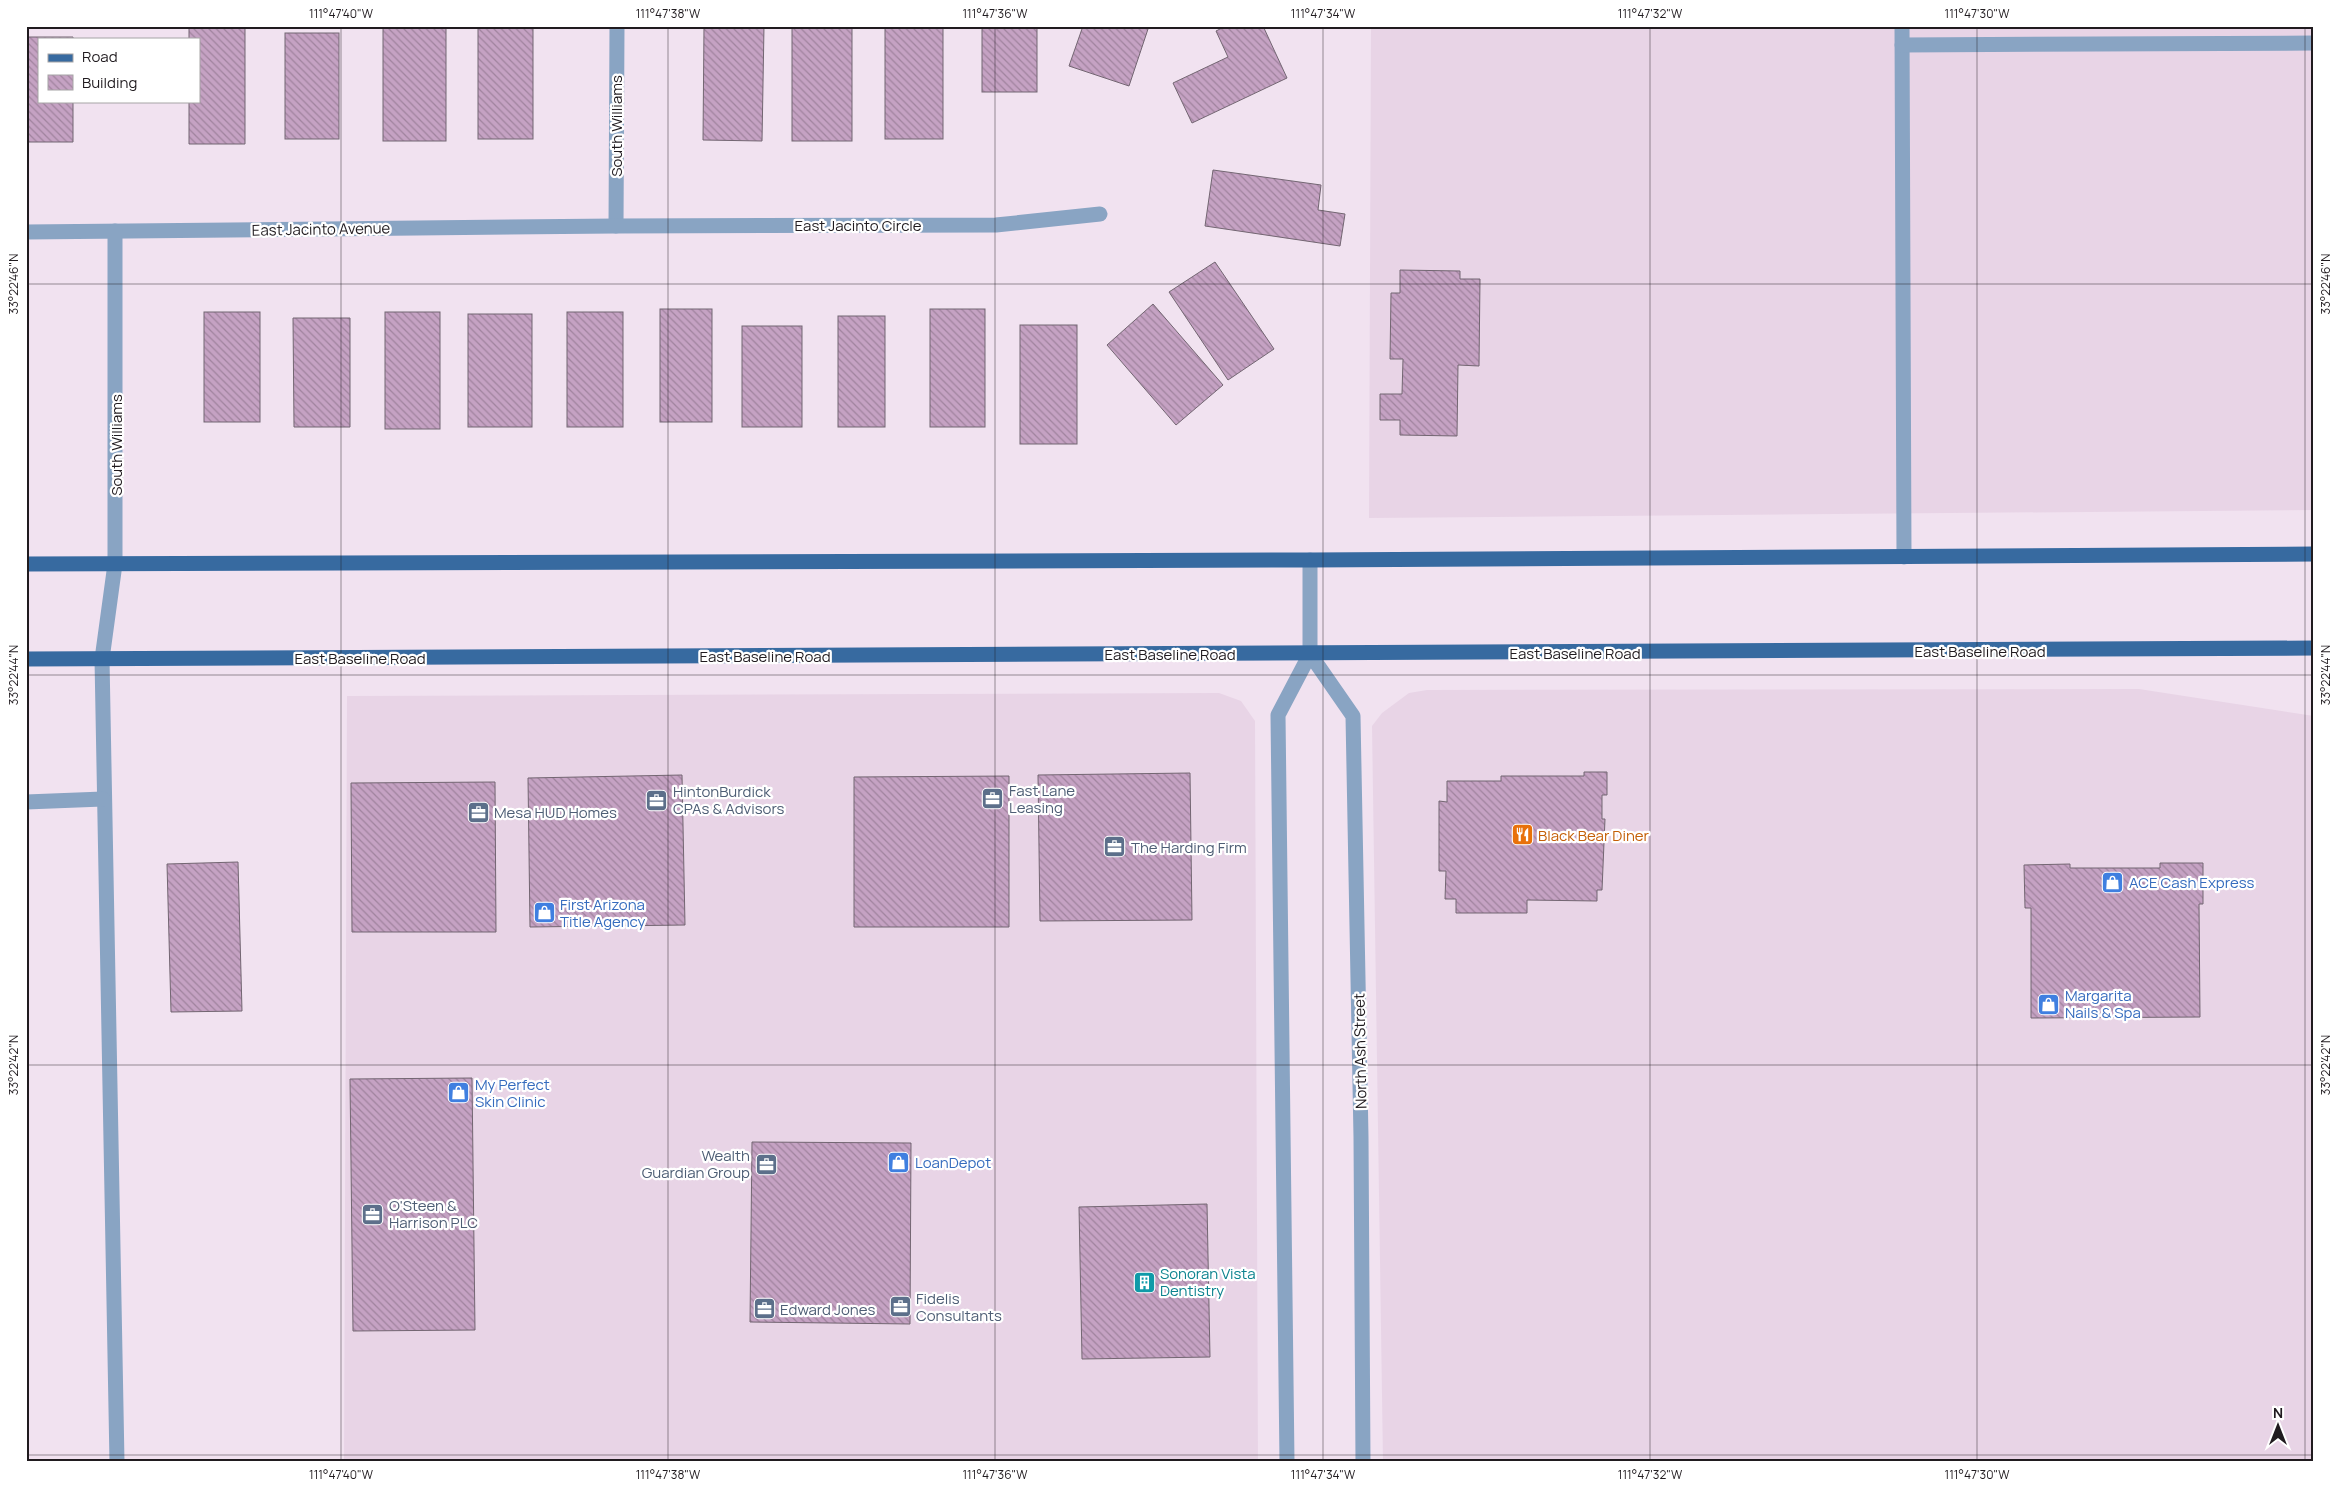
<svg xmlns="http://www.w3.org/2000/svg" width="2340" height="1488" viewBox="0 0 2340 1488" font-family="Manrope,sans-serif">
  <defs>
    <pattern id="building-back-hatch" width="6" height="6" patternUnits="userSpaceOnUse" patternTransform="scale(1.25)"><rect width="6" height="6" fill="#c5a2c3"/><path d="M-1 5l2 2M0 0l6 6M5-1l2 2" fill="none" stroke="#a0839e"/></pattern>
  </defs>
  <rect width="100%" height="100%" fill="#f1e2f0"/>
  <g fill="#e8d4e6">
    <path d="M1371 26H2314V510L1369 518Z"/>
    <path d="M2139 689 2314 716V1462H1383L1372 726 1382 713 1409 693 1427 690Z"/>
    <path d="M1219 693 1241 701 1255 721 1258 1462H344L347 696Z"/>
  </g>
  <g fill="url(#building-back-hatch)" stroke="#736672">
    <path d="M189 26H245V144H189V101H199V39H189Z"/>
    <rect x="383" y="26" width="63" height="115"/>
    <rect x="478" y="26" width="55" height="113"/>
    <path d="M704 26H764L762 141 703 140Z"/>
    <rect x="792" y="26" width="60" height="115"/>
    <rect x="885" y="26" width="58" height="113"/>
    <rect x="982" y="26" width="55" height="66"/>
    <path d="M1083 26H1149L1129 86 1069 66Z"/>
    <path d="M1226 26H1263L1287 78 1192 123 1173 83 1228 57 1216 31Z"/>
    <rect x="285" y="33" width="54" height="106"/>
    <path d="M26 37H73V39H39V101H73V142H26Z"/>
    <path d="M1213 170 1321 185 1318 210 1345 214 1340 246 1205 226Z"/>
    <path d="M1215 262 1274 349 1228 380 1169 292Z"/>
    <path d="M1400 270 1460 271V279H1480L1479 366 1458 365 1457 436 1400 435V420H1380V394H1402L1403 359H1390L1391 293H1400Z"/>
    <path d="M1153 304 1223 385 1176 425 1107 345Z"/>
    <rect x="660" y="309" width="52" height="113"/>
    <rect x="930" y="309" width="55" height="118"/>
    <rect x="204" y="312" width="56" height="110"/>
    <rect x="385" y="312" width="55" height="117"/>
    <rect x="567" y="312" width="56" height="115"/>
    <rect x="468" y="314" width="64" height="113"/>
    <rect x="838" y="316" width="47" height="111"/>
    <path d="M293 318H350V427H294Z"/>
    <rect x="1020" y="325" width="57" height="119"/>
    <rect x="742" y="326" width="60" height="101"/>
    <path d="M1584 772H1607V795H1602V819H1605L1602 890H1597V901L1527 900V913H1456V899H1445L1446 871H1439V801L1447 802V781H1501V776H1584Z"/>
    <path d="M1190 773 1192 920 1040 921 1038 775Z"/>
    <path d="M682 775 685 925 530 927 528 778Z"/>
    <path d="M1009 776V927H854V777Z"/>
    <path d="M495 782 496 932H352L351 783Z"/>
    <path d="M238 862 242 1011 171 1012 167 864Z"/>
    <path d="M2160 863H2203V904H2199L2200 1017 2031 1018V908H2025L2024 865 2070 864V868H2160Z"/>
    <path d="M472 1078 475 1330 353 1331 350 1079Z"/>
    <path d="M752 1142 911 1143 910 1324 750 1322Z"/>
    <path d="M1207 1204 1210 1357 1082 1359 1079 1207Z"/>
  </g>
  <g fill="none" stroke-linecap="round" stroke-linejoin="round">
    <g stroke="#89a4c3" stroke-width="15">
      <path d="M1902 26 1904 557"/>
      <path d="M1902 45 2314 43"/>
      <path d="M102 659 117 1462"/>
      <path d="M26 802 103 799"/>
    </g>
    <g stroke="#89a4c3" stroke-width="15">
      <path d="M616 226 617 26"/>
      <path d="M26 232 616 226 996 225 1100 214"/>
      <path d="M1310 654 1353 716 1361 1137 1363 1462"/>
      <path d="M102 659 115 564V231"/>
      <path d="M1287 1462 1278 715 1310 654V560"/>
    </g>
    <g stroke="#376aa0" stroke-width="15">
      <path d="M26 564 1310 560 2314 554"/>
      <path d="M26 659 2314 648"/>
    </g>
  </g>
  <path fill="none" stroke="#201b1f" stroke-width="1" stroke-opacity="0.45" d="M341 26V1462M668 26V1462M995 26V1462M1323 26V1462M1650 26V1462M1977 26V1462M2305 26V1462M26 284H2314M26 675H2314M26 1065H2314M26 1455H2314"/>
  <defs>
    <symbol id="office-square" viewBox="-11 -11 22 22"><rect x="-9" y="-9" width="18" height="18" rx="4" fill="#5c6f8a" stroke="#fff"/><path d="M-6-3h4V-5.5h4V-3h4V5H-6ZM-1-4.5V-3h2v-1.5ZM-6 0V1H6V0Z" fill="#fff"/></symbol>
    <symbol id="restaurant-square" viewBox="-11 -11 22 22"><rect x="-9" y="-9" width="18" height="18" rx="4" fill="#e8710a" stroke="#fff"/><path d="M-5-6h1v4h1v-4h1v4h1v-4h1v5L-1.5 .5V6h-2V.5L-5-1ZM5-6V6H3V1.5H1.5Q1.5-4 5-6Z" fill="#fff"/></symbol>
    <symbol id="shop-square" viewBox="-11 -11 22 22"><rect x="-9" y="-9" width="18" height="18" rx="4" fill="#3f7fe0" stroke="#fff"/><path d="M-5-2.5h2.3a2.7 3.5 0 0 1 5.4 0H5L5.5 6h-11ZM-1.5-2.5h3a1.5 2.3 0 0 0-3 0Z" fill="#fff"/></symbol>
    <symbol id="building-square" viewBox="-11 -11 22 22"><rect x="-9" y="-9" width="18" height="18" rx="4" fill="#0f9aa8" stroke="#fff"/><path d="M-4-6H4V6H1V3H-1V6H-4ZM-2.5-4.3h1.7v1.8h-1.7ZM.8-4.3h1.7v1.8H.8ZM-2.5-1h1.7V.8h-1.7ZM.8-1h1.7V.8H.8Z" fill="#fff"/></symbol>
  </defs>
  <g fill-rule="evenodd">
    <use href="#office-square" x="980" y="786" width="25" height="25"/>
    <use href="#office-square" x="644" y="788" width="25" height="25"/>
    <use href="#office-square" x="466" y="800" width="25" height="25"/>
    <use href="#restaurant-square" x="1510" y="822" width="25" height="25"/>
    <use href="#office-square" x="1102" y="834" width="25" height="25"/>
    <use href="#shop-square" x="2100" y="870" width="25" height="25"/>
    <use href="#shop-square" x="532" y="900" width="25" height="25"/>
    <use href="#shop-square" x="2036" y="992" width="25" height="25"/>
    <use href="#shop-square" x="446" y="1080" width="25" height="25"/>
    <use href="#shop-square" x="886" y="1150" width="25" height="25"/>
    <use href="#office-square" x="754" y="1152" width="25" height="25"/>
    <use href="#office-square" x="360" y="1202" width="25" height="25"/>
    <use href="#building-square" x="1132" y="1270" width="25" height="25"/>
    <use href="#office-square" x="888" y="1294" width="25" height="25"/>
    <use href="#office-square" x="752" y="1296" width="25" height="25"/>
  </g>
  <g text-anchor="middle" dominant-baseline="central" stroke-width="4.5" stroke-linejoin="round" paint-order="stroke">
    <g font-size="15" fill="#201b1f" stroke="#fff">
      <text transform="translate(616 126) rotate(-90)">South Williams</text>
      <text x="858" y="225">East Jacinto Circle</text>
      <text transform="translate(321 229) rotate(-1)">East Jacinto Avenue</text>
      <text transform="translate(116 445) rotate(-90)">South Williams</text>
      <text x="1980" y="651">East Baseline Road</text>
      <text x="1575" y="653">East Baseline Road</text>
      <text x="1170" y="654">East Baseline Road</text>
      <text x="765" y="656">East Baseline Road</text>
      <text x="360" y="658">East Baseline Road</text>
      <text transform="translate(1360 1051) rotate(-91)">North Ash Street</text>
    </g>
    <g font-size="15" fill="#4e5e75" stroke="#fff" text-anchor="start">
      <text x="1009" y="790">Fast Lane<tspan x="1009" dy="17">Leasing</tspan></text>
      <text x="673" y="791">HintonBurdick<tspan x="673" dy="17">CPAs &amp; Advisors</tspan></text>
      <text x="494" y="812">Mesa HUD Homes</text>
      <text x="1131" y="847">The Harding Firm</text>
      <text x="750" y="1155" text-anchor="end">Wealth<tspan x="750" dy="17">Guardian Group</tspan></text>
      <text x="389" y="1205">O'Steen &amp;<tspan x="389" dy="17">Harrison PLC</tspan></text>
      <text x="916" y="1298">Fidelis<tspan x="916" dy="17">Consultants</tspan></text>
      <text x="780" y="1309">Edward Jones</text>
    </g>
    <g font-size="15" fill="#c56008" stroke="#fff" text-anchor="start">
      <text x="1538" y="835">Black Bear Diner</text>
    </g>
    <g font-size="15" fill="#366cbe" stroke="#fff" text-anchor="start">
      <text x="2129" y="882">ACE Cash Express</text>
      <text x="560" y="904">First Arizona<tspan x="560" dy="17">Title Agency</tspan></text>
      <text x="2065" y="995">Margarita<tspan x="2065" dy="17">Nails &amp; Spa</tspan></text>
      <text x="475" y="1084">My Perfect<tspan x="475" dy="17">Skin Clinic</tspan></text>
      <text x="915" y="1162">LoanDepot</text>
    </g>
    <g font-size="15" fill="#0d838f" stroke="#fff" text-anchor="start">
      <text x="1160" y="1273">Sonoran Vista<tspan x="1160" dy="17">Dentistry</tspan></text>
    </g>
  </g>
  <rect width="2340" height="1488" fill="none" stroke="#ffffff" stroke-width="55"/>
  <rect x="38" y="38" width="162" height="65" fill="#ffffff" stroke="#a6a4a5"/>
  <rect x="48" y="54" width="25" height="8" fill="#376aa0" stroke="#a6a4a5"/>
  <text x="82" y="62" font-size="15" fill="#201b1f">Road</text>
  <rect x="48" y="75" width="25" height="15" fill="url(#building-back-hatch)" stroke="#a6a4a5"/>
  <text x="82" y="88" font-size="15" fill="#201b1f">Building</text>
  <g transform="translate(2278 1426)" stroke="#ffffff" stroke-width="4" paint-order="stroke">
  <path d="M0-4L9 19L0 12L-9 19Z" fill="#201b1f"/>
  <text y="-8" font-size="14" font-weight="bold" text-anchor="middle" fill="#201b1f">N</text>
  </g>
  <rect x="28" y="28" width="2284" height="1432" fill="none" stroke="#201b1f" stroke-width="2"/>
  <g font-size="12" text-anchor="middle" fill="#201b1f">
    <text x="341" y="18">111°47'40"W</text>
    <text x="668" y="18">111°47'38"W</text>
    <text x="995" y="18">111°47'36"W</text>
    <text x="1323" y="18">111°47'34"W</text>
    <text x="1650" y="18">111°47'32"W</text>
    <text x="1977" y="18">111°47'30"W</text>
    <text transform="translate(14 284) rotate(-90)" y="4">33°22'46"N</text>
    <text transform="translate(2326 284) rotate(-90)" y="4">33°22'46"N</text>
    <text transform="translate(14 675) rotate(-90)" y="4">33°22'44"N</text>
    <text transform="translate(2326 675) rotate(-90)" y="4">33°22'44"N</text>
    <text transform="translate(14 1065) rotate(-90)" y="4">33°22'42"N</text>
    <text transform="translate(2326 1065) rotate(-90)" y="4">33°22'42"N</text>
    <text x="341" y="1479">111°47'40"W</text>
    <text x="668" y="1479">111°47'38"W</text>
    <text x="995" y="1479">111°47'36"W</text>
    <text x="1323" y="1479">111°47'34"W</text>
    <text x="1650" y="1479">111°47'32"W</text>
    <text x="1977" y="1479">111°47'30"W</text>
  </g>
</svg>
